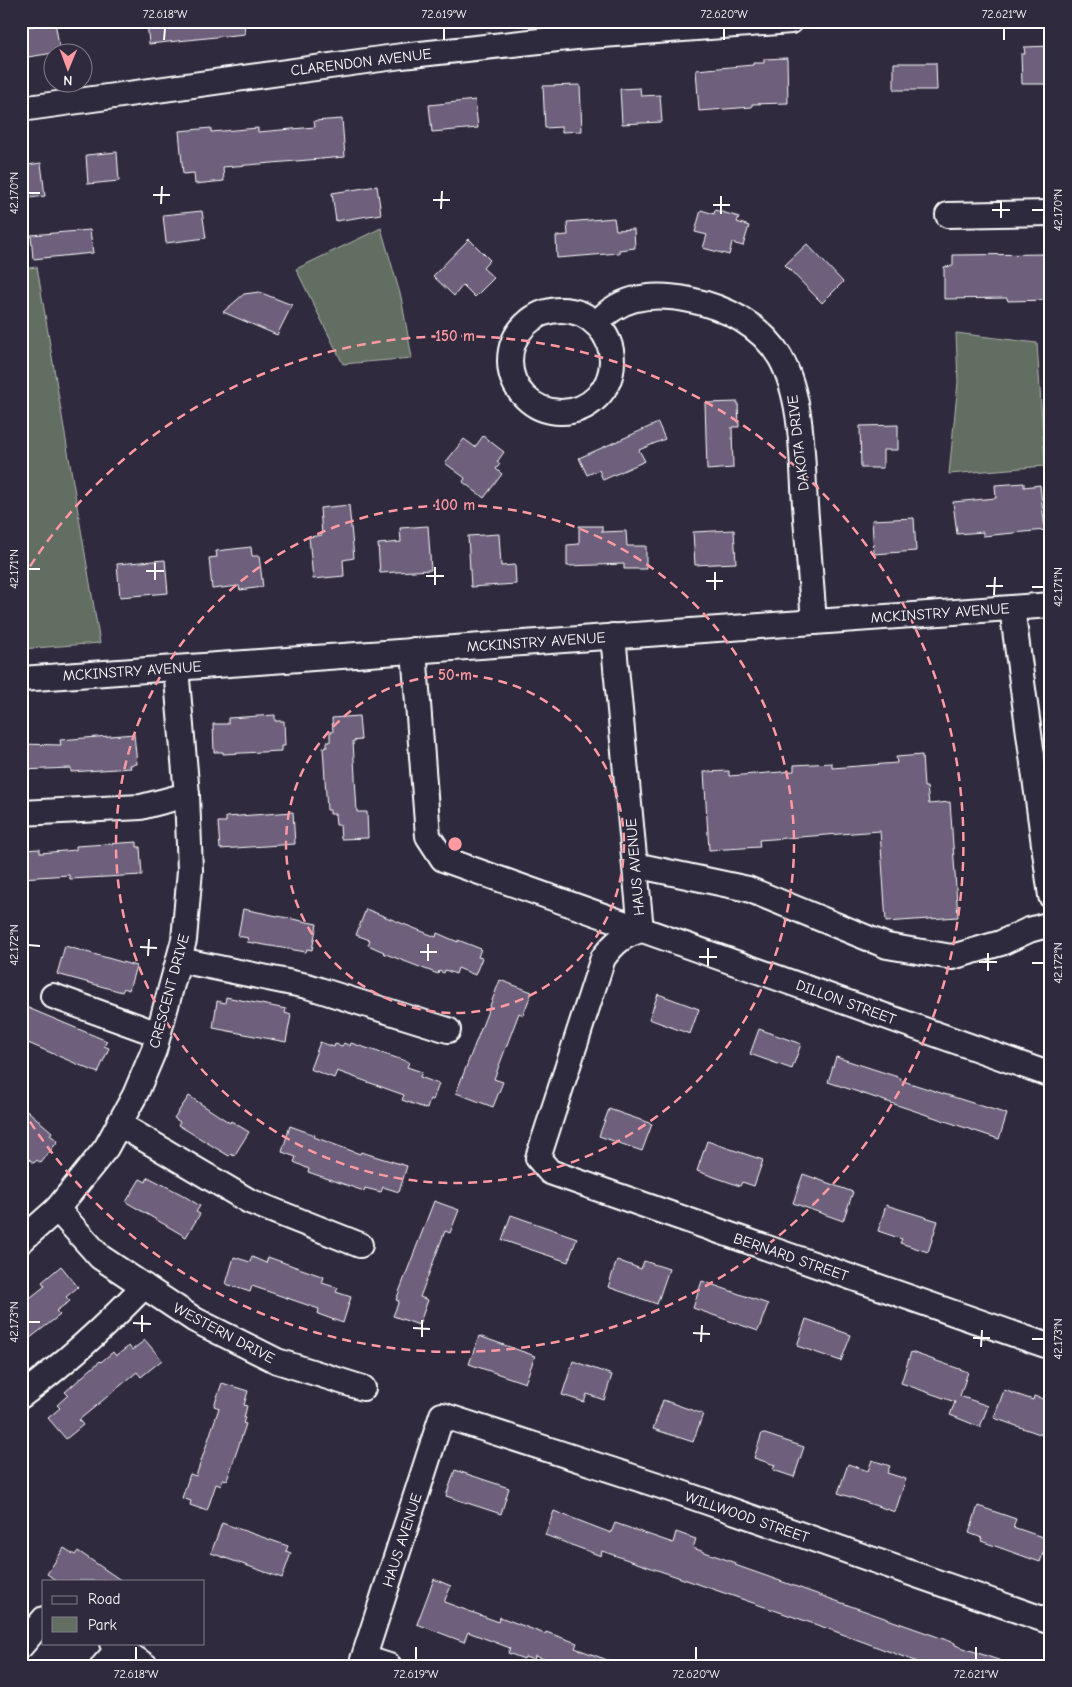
<svg xmlns="http://www.w3.org/2000/svg" width="1072" height="1687" viewBox="0 0 1072 1687" font-family="'Comic Neue',sans-serif">
  <rect width="100%" height="100%" fill="#2f2a3d"/>
  <filter id="ink" filterUnits="userSpaceOnUse"><feTurbulence type="fractalNoise" baseFrequency=".02" numOctaves="2"/><feDisplacementMap in="SourceGraphic" scale="10" xChannelSelector="R" yChannelSelector="G"/><feConvolveMatrix kernelMatrix="1 2 1 2 8 2 1 2 1" color-interpolation-filters="sRGB"/></filter>
  <g filter="url(#ink)">
    <g fill="#636e62" stroke="#b1b6b0">
      <path d="M381 228 401 297 412 358 343 364 296 269Z"/>
      <path d="M37 267 100 643 21 649V269Z"/>
      <path d="M956 333 1037 343 1045 466 949 474 958 382Z"/>
    </g>
    <g fill="#6e617d" stroke="#fff">
      <path d="M33 21H55L60 52 28 57 24 27 34 26Z"/>
      <path d="M147 21H244L245 34 149 44Z"/>
      <path d="M1050 46 1051 84H1022L1021 54H1025L1024 47Z"/>
      <path d="M787 58 788 103 752 104V107L699 111 696 70 753 65V63H764V59Z"/>
      <path d="M894 63H936L937 90H894Z"/>
      <path d="M580 85 582 131 562 132V127L545 128 543 86Z"/>
      <path d="M640 88 641 96 660 95 662 122 622 124 620 89Z"/>
      <path d="M475 100 478 128 432 132 429 105Z"/>
      <path d="M342 119 345 157 223 167 224 181 195 184 194 173 183 174 179 131 211 128V132L258 128V132L315 127 314 121Z"/>
      <path d="M117 152 119 181 88 184 86 155Z"/>
      <path d="M41 163 45 196 21 199V166Z"/>
      <path d="M377 186 381 214 336 221 332 193Z"/>
      <path d="M701 210 714 214 715 210 739 217 737 222 749 226 743 246 732 243 729 255 703 248 707 235 695 232Z"/>
      <path d="M202 211 206 238 166 243 163 215Z"/>
      <path d="M614 218 616 230 634 229 635 248 619 250V253L557 258 556 236 568 235 567 222Z"/>
      <path d="M90 230 93 253 33 259 31 235Z"/>
      <path d="M469 239 490 260 483 268 494 278 475 297 463 285 454 296 433 276Z"/>
      <path d="M807 244 843 282 822 303 785 265Z"/>
      <path d="M1051 254V300L1008 301 1007 298 944 299V267L953 266V255Z"/>
      <path d="M259 292 292 305 277 335 223 312 244 294Z"/>
      <path d="M738 402 739 427H732L733 468 707 470 705 403Z"/>
      <path d="M658 423 665 439 639 450 645 461 603 480 599 470 587 475 579 458Z"/>
      <path d="M898 425V450H883V468H861L860 426Z"/>
      <path d="M483 436 504 452 497 462 500 464 496 469 502 474 484 498 463 482 465 478 445 463 464 439 475 447Z"/>
      <path d="M1024 483V487L1040 485 1045 530 983 536V532L957 534 953 502 996 498 995 485Z"/>
      <path d="M349 505 354 558 343 560 344 576 313 579 309 537 322 535 320 508Z"/>
      <path d="M914 518 916 551 874 554 872 520Z"/>
      <path d="M428 526 431 570 380 573 378 544 401 542 400 528Z"/>
      <path d="M579 526H602V532L626 531 627 546H646V569H624V564L567 566V545L579 544Z"/>
      <path d="M734 530 736 563 695 565 693 532Z"/>
      <path d="M499 534 501 566 515 565 516 584 471 587 468 536Z"/>
      <path d="M251 547 252 556H259L263 587 240 590 239 586 212 589 209 558 217 557 216 551Z"/>
      <path d="M165 560 168 593 120 597 117 564Z"/>
      <path d="M275 715V721H284L285 746H281V751L223 754V752H214L213 724H228V718Z"/>
      <path d="M359 716 361 740 353 741 357 812H367L368 838 341 839 340 825H336L335 814H330V810H327L323 748 327 747V742H330V732H333L332 718Z"/>
      <path d="M134 734 137 764 130 765 131 768 71 772V768L21 770V744L61 745 60 740Z"/>
      <path d="M922 755 924 787H927L929 804 950 802 958 917 886 922 880 831 759 840 760 847 709 850 704 772 729 771V776L794 771V765L832 763V768L897 763 896 757Z"/>
      <path d="M293 812 295 844 220 849 218 822H226V817Z"/>
      <path d="M137 842V847H140L142 875 70 879 69 875 21 878V850L40 849V853L76 850V846Z"/>
      <path d="M243 909 317 924 312 950 307 949 306 952 247 942 248 938 238 936Z"/>
      <path d="M366 909 436 937 437 933 458 942V940L481 949 478 957 482 958 475 975 458 968 456 974 445 970 444 973 439 971 438 974 383 953 384 952 368 945 370 940 356 935Z"/>
      <path d="M65 946 136 966 129 990 124 988 122 992 57 974Z"/>
      <path d="M500 980 532 992 523 1015 519 1013 494 1079 503 1082 493 1107 456 1093Z"/>
      <path d="M658 994 699 1009 690 1034 649 1019Z"/>
      <path d="M226 997 286 1009 285 1013 291 1015 286 1042 213 1028 217 1001 225 1003Z"/>
      <path d="M21 1005 107 1041 104 1046 109 1048 98 1073 21 1040Z"/>
      <path d="M759 1029 801 1044 792 1069 750 1054Z"/>
      <path d="M320 1042 334 1047 335 1044 342 1046 344 1043 350 1046 351 1043 409 1062 407 1067 422 1072 420 1077 439 1084 433 1100 430 1099 427 1109 402 1100 404 1095 337 1071 334 1078 310 1069Z"/>
      <path d="M836 1057 901 1078 900 1080 1007 1114 999 1139 828 1082Z"/>
      <path d="M189 1096 230 1123 231 1121 249 1132 234 1156 231 1154 229 1156 178 1125 180 1122 174 1118Z"/>
      <path d="M21 1105 52 1132 50 1135 58 1141 41 1163 37 1160 34 1163 21 1153Z"/>
      <path d="M609 1109 652 1124 642 1151 599 1136Z"/>
      <path d="M290 1126 315 1135 314 1137 360 1154 361 1152 407 1166 399 1192 383 1187 381 1192 365 1188 364 1191 308 1172 309 1169 294 1162 296 1157 282 1152Z"/>
      <path d="M707 1141 763 1160 754 1186 742 1182 740 1186 697 1171Z"/>
      <path d="M803 1174 853 1192 843 1221 793 1203Z"/>
      <path d="M148 1177 181 1194 200 1206 196 1212 200 1214 186 1237 126 1202 140 1179 146 1182Z"/>
      <path d="M434 1201 459 1210 450 1233 445 1231 420 1297 428 1300 419 1325 393 1316 399 1301 396 1300Z"/>
      <path d="M886 1205 938 1221 928 1252 900 1243 902 1239 878 1231Z"/>
      <path d="M511 1215 577 1238 568 1262 502 1240Z"/>
      <path d="M234 1257 250 1262 252 1257 266 1263 268 1257 324 1277 322 1283 338 1288 336 1292 351 1297 343 1323 318 1314 319 1309 252 1286 250 1292 226 1284Z"/>
      <path d="M617 1260 641 1269 644 1261 669 1269 657 1304 608 1287Z"/>
      <path d="M61 1266 78 1287 66 1297 70 1301 56 1311 60 1315 21 1345V1305L45 1286 42 1282Z"/>
      <path d="M702 1281 768 1304 758 1331 693 1308Z"/>
      <path d="M806 1319 851 1335 841 1361 797 1346Z"/>
      <path d="M479 1336 535 1356 525 1383 469 1364Z"/>
      <path d="M145 1340 162 1360 141 1377 137 1372 79 1420 83 1425 66 1439 48 1418 60 1408 57 1405 68 1395 65 1392 100 1361 101 1362 113 1352 116 1356 129 1346 132 1350Z"/>
      <path d="M911 1352 968 1372 960 1396 988 1406 980 1427 950 1415 955 1402 901 1383Z"/>
      <path d="M573 1361 612 1375 604 1400 587 1394 584 1402 562 1395Z"/>
      <path d="M222 1383 248 1391 244 1405 247 1406 244 1418H245L243 1423 246 1424 227 1480 223 1479 221 1486 216 1484 207 1511 190 1505 191 1501 182 1498 190 1474 196 1476 219 1408 214 1406Z"/>
      <path d="M1004 1390 1033 1400 1034 1396 1051 1401V1438L994 1418Z"/>
      <path d="M663 1400 703 1414 693 1442 653 1429Z"/>
      <path d="M762 1433 804 1447 794 1477 773 1470 775 1465 754 1458Z"/>
      <path d="M872 1460 890 1466 887 1473 906 1479 895 1512 838 1493 848 1464 868 1471Z"/>
      <path d="M455 1470 509 1488 501 1514 446 1496Z"/>
      <path d="M978 1506 1016 1519 1013 1527 1048 1539 1040 1562 981 1541 982 1538 969 1533Z"/>
      <path d="M554 1511 611 1533 615 1523 673 1543 676 1532 696 1539 693 1548 736 1563 735 1565 955 1643V1645L1007 1663V1666H928L826 1628 602 1551 601 1556 545 1535Z"/>
      <path d="M222 1523 288 1546 286 1551 291 1553 282 1578 211 1553Z"/>
      <path d="M64 1548 75 1555 78 1551 122 1581H57L47 1574Z"/>
      <path d="M434 1579 451 1586 444 1602 499 1622 500 1617 545 1634 546 1632 577 1643 575 1648 618 1664 617 1666H564L535 1656 534 1660 525 1657 524 1659 508 1653 510 1648 468 1632 464 1642 417 1624Z"/>
    </g>
    <g fill="none" stroke-linecap="round" stroke-linejoin="round">
      <defs>
        <g id="minor">
          <path d="M21 109 402 56 576 37 791 21"/>
          <path d="M948 215 1051 213"/>
          <circle cx="561" cy="361" r="51"/>
          <path d="M596 324C601 319 606 313 613 309 635 294 665 295 690 300 725 307 761 325 780 357 803 398 802 459 805 505 808 544 811 583 814 622"/>
          <path d="M1012 608 1051 896"/>
          <path d="M613 636 641 930C622 936 615 942 603 958L538 1158 550 1172 1051 1347"/>
          <path d="M414 650 428 836 443 859 1051 1075"/>
          <path d="M21 679 1051 605"/>
          <path d="M21 813 141 807 187 795"/>
          <path d="M635 865 748 889 887 946 952 957 1001 943 1029 930 1051 924"/>
          <path d="M179 960 307 986 448 1030"/>
          <path d="M53 996 158 1034"/>
          <path d="M119 1124 249 1201 360 1245"/>
          <path d="M57 1209 100 1257 195 1320 277 1361 363 1388"/>
          <path d="M21 1241 57 1209 106 1148 135 1095 154 1050 184 940 190 870 187 795 176 668"/>
          <path d="M21 1396C65 1363 106 1326 144 1286"/>
          <path d="M112 1643 146 1666"/>
          <path d="M21 1646 44 1619"/>
          <path d="M364 1658 389 1666"/>
          <path d="M103 1666 119 1648"/>
          <path d="M361 1666 442 1415 670 1489 1051 1622"/>
        </g>
      </defs>
      <use href="#minor" stroke="#fff" stroke-width="28"/>
      <use href="#minor" stroke="#2f2a3d" stroke-width="24"/>
    </g>
  </g>
  <path fill="none" stroke="#fff" stroke-width="2" d="M164 40 165 28M444 40V28M724 40V28M1004 40V28M28 193H40M153 195H170M433 200H450M161 204 162 186M713 205H730M441 209 442 191M992 210H1010M1032 210H1044M721 214V196M1001 218V201M28 569H40M146 571H164M426 576H444M155 580V563M706 581H723M435 585V567M986 586H1003M1032 587H1044M715 590V572M994 595 995 577M28 945 40 946M140 947 157 948M420 952H437M148 956 149 939M699 957H717M428 961V944M979 962H997M1032 963H1044M708 966V948M988 971V953M28 1322H40M133 1323 151 1324M413 1328 430 1329M142 1332V1315M693 1333 710 1334M422 1337V1320M973 1338H990M1032 1339H1044M701 1342 702 1325M981 1347 982 1330M136 1660V1647M416 1660V1647M696 1660V1647M976 1660V1647"/>
  <g fill="none" stroke="#ff9aa2" stroke-width="2.5" stroke-dasharray="9 6">
    <circle cx="455" cy="844" r="169"/>
    <circle cx="455" cy="844" r="339"/>
    <path d="M22 579A508 508 0 1 1 22 1109"/>
  </g>
  <g text-anchor="middle" dominant-baseline="central" stroke-width="4" stroke-linejoin="round" paint-order="stroke">
    <g font-size="15" fill="#fff" stroke="#2f2a3d">
      <text transform="translate(361 62) rotate(-7)">CLARENDON AVENUE</text>
      <text transform="translate(798 443) rotate(-97)">DAKOTA DRIVE</text>
      <text transform="translate(940 613) rotate(-4)">MCKINSTRY AVENUE</text>
      <text transform="translate(536 642) rotate(-4)">MCKINSTRY AVENUE</text>
      <text transform="translate(132 671) rotate(-4)">MCKINSTRY AVENUE</text>
      <text transform="translate(635 867) rotate(-95)">HAUS AVENUE</text>
      <text transform="translate(169 991) rotate(-75)">CRESCENT DRIVE</text>
      <text transform="translate(846 1002) rotate(20)">DILLON STREET</text>
      <text transform="translate(791 1257) rotate(19)">BERNARD STREET</text>
      <text transform="translate(224 1333) rotate(28)">WESTERN DRIVE</text>
      <text transform="translate(747 1517) rotate(19)">WILLWOOD STREET</text>
      <text transform="translate(402 1540) rotate(-72)">HAUS AVENUE</text>
    </g>
  </g>
  <circle cx="455" cy="844" r="8" fill="#ff9aa2" stroke="#2f2a3d" stroke-width="2.5"/>
  <g font-size="15" text-anchor="middle" font-weight="bold" fill="#ff9aa2" stroke="#2f2a3d" stroke-width="4" stroke-linejoin="round" paint-order="stroke">
    <text x="455" y="341">150 m</text>
    <text x="455" y="510">100 m</text>
    <text x="455" y="680">50 m</text>
  </g>
  <rect width="1072" height="1687" fill="none" stroke="#2f2a3d" stroke-width="55"/>
  <rect x="42" y="1580" width="162" height="65" fill="#2f2a3d" stroke="#827f8b"/>
  <rect x="52" y="1596" width="25" height="8" fill="#2f2a3d" stroke="#827f8b"/>
  <text x="88" y="1604" font-size="15" fill="#ffffff">Road</text>
  <rect x="52" y="1617" width="25" height="15" fill="#636e62" stroke="#827f8b"/>
  <text x="88" y="1630" font-size="15" fill="#ffffff">Park</text>
  <g transform="translate(68 68) rotate(181)"><circle r="24" fill="#2f2a3d" stroke="#827f8b"/>
  <path d="M0-4L9 19L0 12L-9 19Z" fill="#ff9aa2"/>
  <text y="-8" font-size="14" font-weight="bold" text-anchor="middle" fill="#ffffff">N</text>
  </g>
  <rect x="28" y="28" width="1016" height="1632" fill="none" stroke="#fff" stroke-width="2"/>
  <g font-size="12" text-anchor="middle" fill="#fff">
    <text x="165" y="18">72.618°W</text>
    <text x="444" y="18">72.619°W</text>
    <text x="724" y="18">72.620°W</text>
    <text x="1004" y="18">72.621°W</text>
    <text transform="translate(14 193) rotate(-90)" y="4">42.170°N</text>
    <text transform="translate(1058 210) rotate(-90)" y="4">42.170°N</text>
    <text transform="translate(14 569) rotate(-90)" y="4">42.171°N</text>
    <text transform="translate(1058 587) rotate(-90)" y="4">42.171°N</text>
    <text transform="translate(14 945) rotate(-90)" y="4">42.172°N</text>
    <text transform="translate(1058 963) rotate(-90)" y="4">42.172°N</text>
    <text transform="translate(14 1322) rotate(-90)" y="4">42.173°N</text>
    <text transform="translate(1058 1339) rotate(-90)" y="4">42.173°N</text>
    <text x="136" y="1678">72.618°W</text>
    <text x="416" y="1678">72.619°W</text>
    <text x="696" y="1678">72.620°W</text>
    <text x="976" y="1678">72.621°W</text>
  </g>
</svg>
